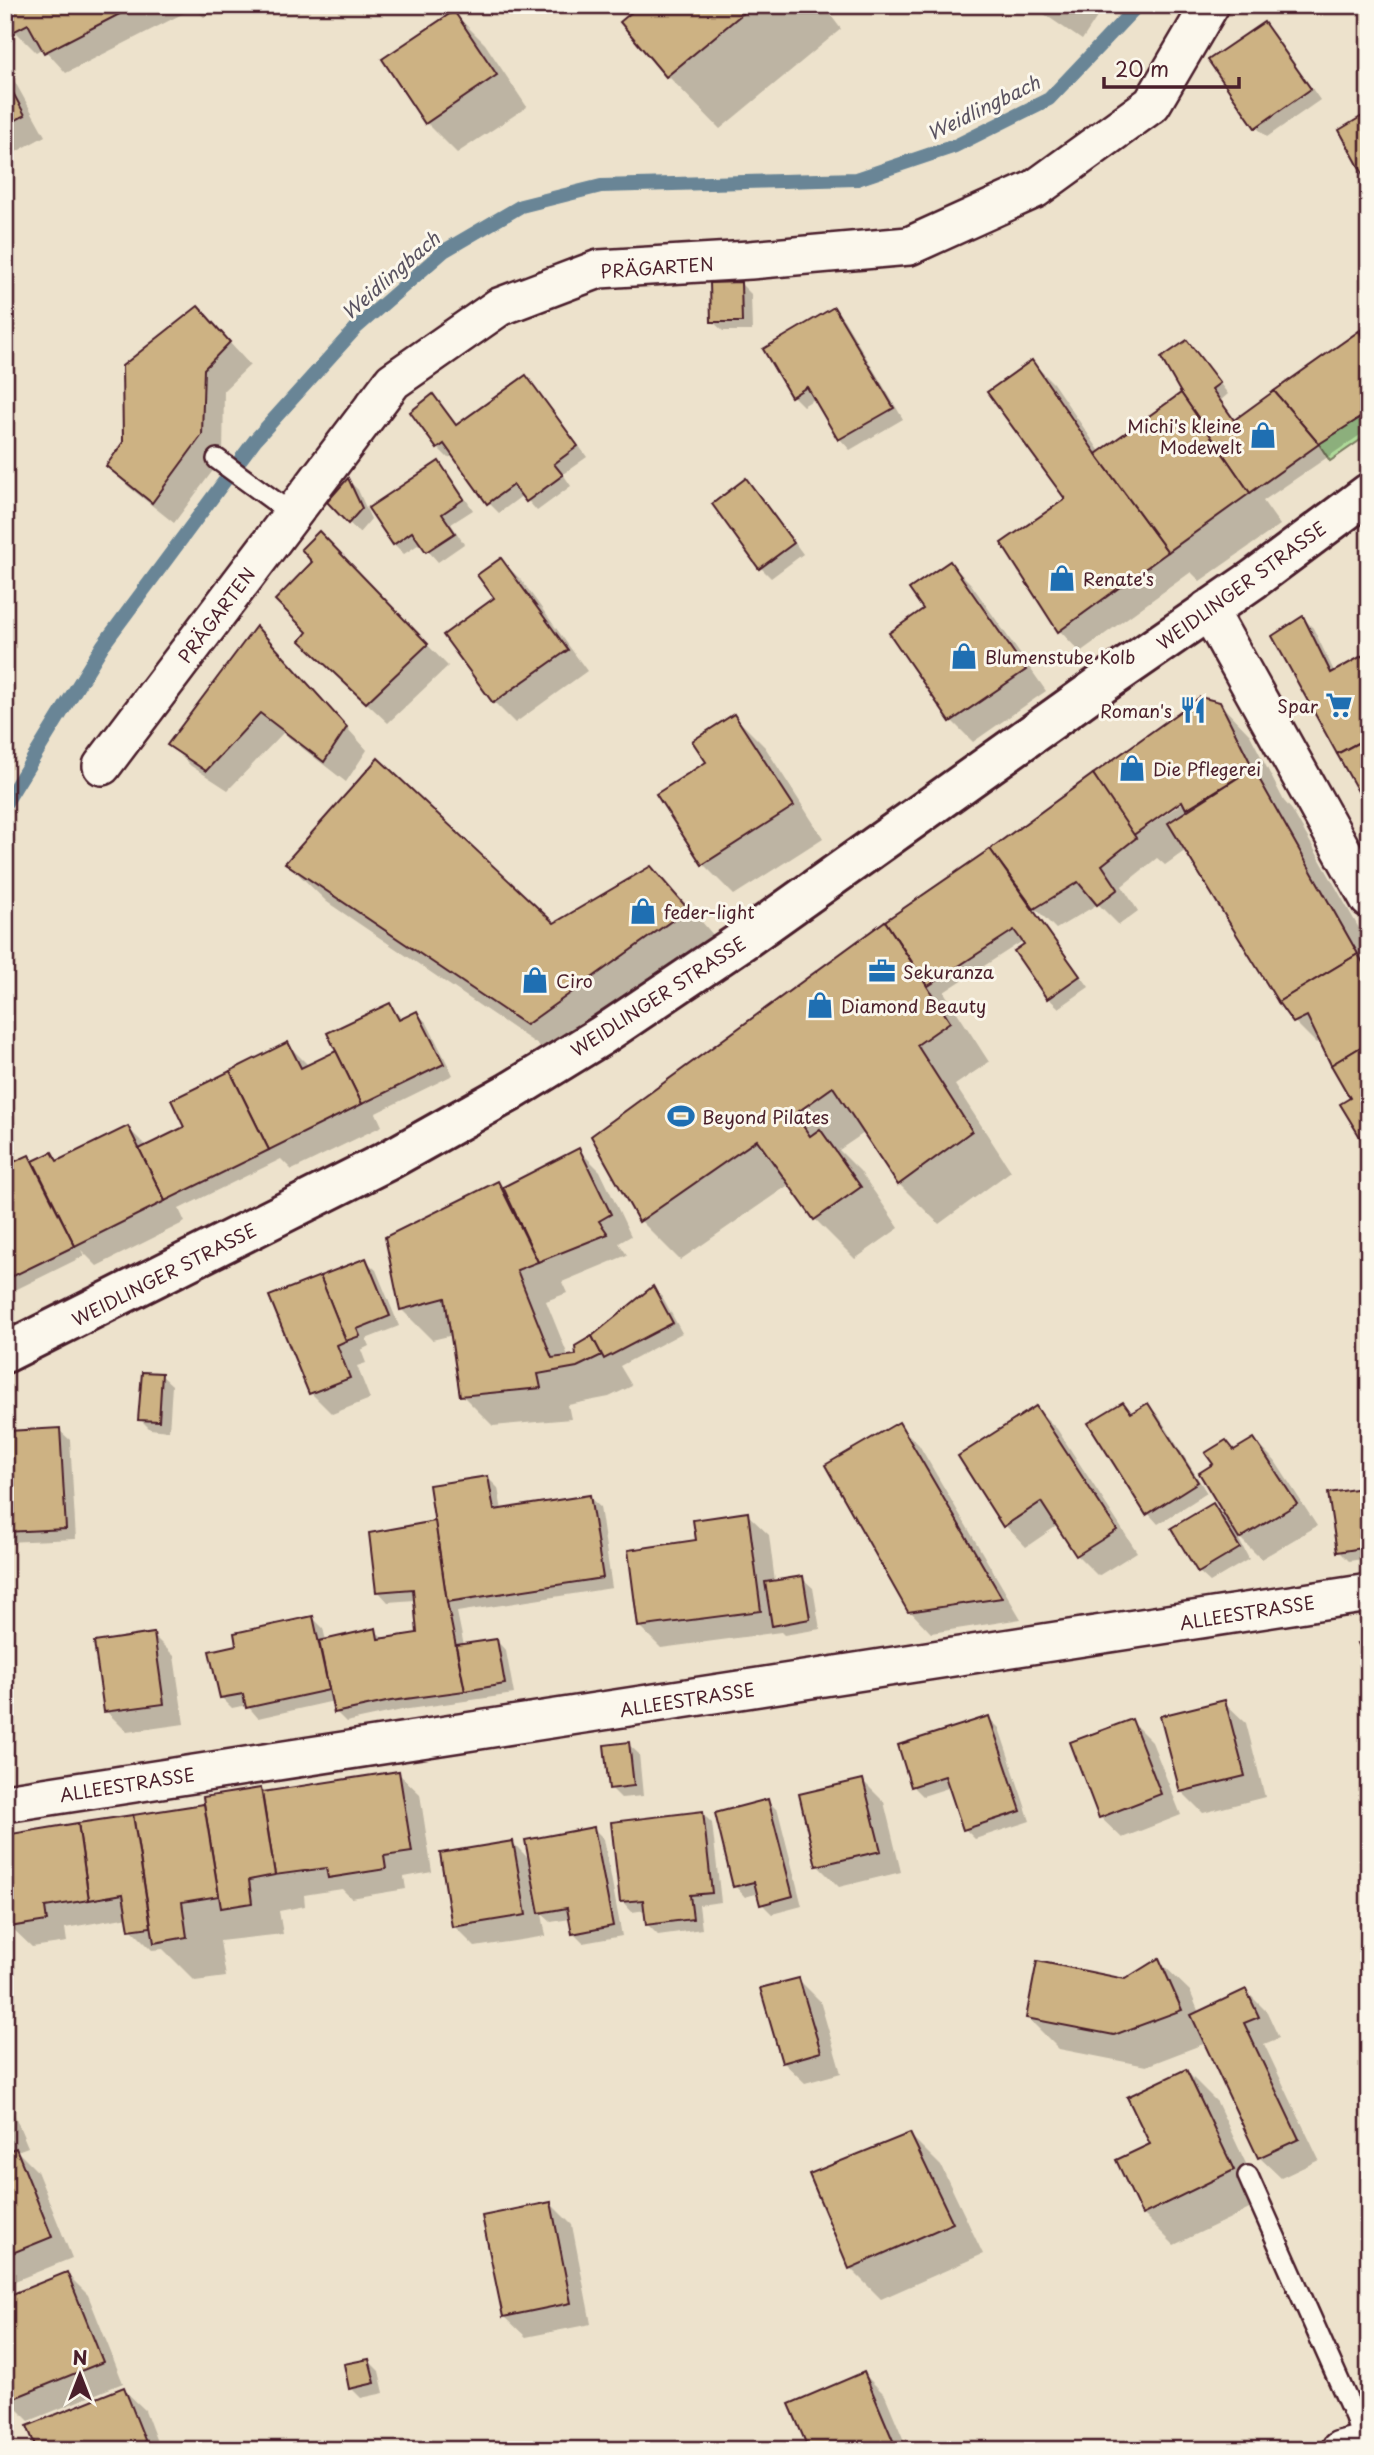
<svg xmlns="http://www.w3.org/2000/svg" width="1374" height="2455" viewBox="0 0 1374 2455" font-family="'Playpen Sans',sans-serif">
  <rect width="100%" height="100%" fill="#ede2cc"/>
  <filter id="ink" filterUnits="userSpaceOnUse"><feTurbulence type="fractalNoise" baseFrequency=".0143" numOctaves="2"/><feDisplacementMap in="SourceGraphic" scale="14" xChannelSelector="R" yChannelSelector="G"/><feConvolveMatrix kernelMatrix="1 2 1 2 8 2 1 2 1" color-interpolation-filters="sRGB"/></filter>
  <g filter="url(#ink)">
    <path fill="#afdb9a" stroke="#7c7d62" stroke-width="2" d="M1369 412V434L1330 461 1319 444Z"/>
    <g fill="#0003" fill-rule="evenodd">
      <path d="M5 5H227L204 17 194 8 66 73 43 48 36 52 15 31Z"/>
      <path d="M643 5H823L841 29 720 129 668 76 622 22Z"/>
      <path d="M1031 5H1105L1082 40Z"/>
      <path d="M454 13 485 44 527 107 457 153 426 122Z"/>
      <path d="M1264 24 1274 34 1320 100 1267 137 1256 127Z"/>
      <path d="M5 64 45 136 5 158Z"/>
      <path d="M741 284 751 294 752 331H723L712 321Z"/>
      <path d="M198 308 250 365 224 390 223 457 174 523 129 487 108 466 125 442Z"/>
      <path d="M834 310 844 320 903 419 850 450 840 439 816 398 803 406 793 396 766 350Z"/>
      <path d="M1369 325V429L1263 501 1280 525 1200 581 1191 572 1080 652 1059 630 1067 500 1032 362 1053 383 1101 453 1183 394 1197 353 1228 394 1221 400 1236 421Z"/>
      <path d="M525 377 536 387 587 457 563 474 571 486 537 511 523 495 499 513 489 503 454 455 448 458 438 448 412 412 433 396 458 426Z"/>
      <path d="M439 464 449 474 473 510 451 524 464 544 438 562 421 543 404 554 394 544Z"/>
      <path d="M348 480 358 490 371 519 359 533 329 502Z"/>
      <path d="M746 481 757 491 803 554 771 578 761 568 714 504Z"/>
      <path d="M340 555 448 666 388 723 323 662 309 632Z"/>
      <path d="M501 560 522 581 587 671 515 723 494 702 497 598Z"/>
      <path d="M950 563 971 584 1046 691 973 742 952 721 891 634 925 610Z"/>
      <path d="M1303 618 1313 628 1335 673 1369 808Z"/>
      <path d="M257 628 367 750 346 782 283 733 228 790 191 766 170 745Z"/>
      <path d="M1200 698 1219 703 1250 735 1284 801 1292 810 1369 946V1144L1361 1136 1353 1098 1321 1040 1316 1043 1295 1022 1186 850 1165 865 1157 858 1122 886 1138 911 1119 925 1098 904 1056 929 1037 910 1035 912 1089 987 1059 1008 1048 998 1024 940 944 992 989 1062 955 1085 1011 1171 939 1224 899 1184 864 1133 839 1150 860 1171 899 1228 855 1259 815 1219 790 1184 680 1260 641 1221 593 1136 886 922 991 850ZM1188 795 1190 798 1138 833V829Z"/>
      <path d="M734 716 765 747 823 838 734 895 703 864 659 795 709 763Z"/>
      <path d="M287 863 553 925 650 868 690 908 726 950 566 1064 327 902Z"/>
      <path d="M390 1005 403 1020 417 1013 427 1023 453 1075 376 1113 382 1126 292 1170 281 1159 179 1209 185 1222 97 1266 81 1250 84 1256 5 1295V1168L29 1157 34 1162 52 1154 60 1162 128 1128 147 1147 186 1128 288 1045 309 1066 335 1054Z"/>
      <path d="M579 1150 600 1171 631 1236 619 1243 627 1255 562 1282 567 1293 546 1301 569 1358 578 1356 592 1338 653 1288 663 1298 682 1333 620 1366 632 1386 609 1397 568 1405 571 1419 493 1426 462 1395 453 1335 432 1340 401 1309 498 1184 503 1189Z"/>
      <path d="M365 1260 376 1270 399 1326 366 1339 369 1346 361 1350 366 1363 357 1366 370 1399 332 1414 311 1393 272 1297Z"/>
      <path d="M161 1375 172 1385 169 1431 150 1429 140 1419Z"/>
      <path d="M1123 1404 1133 1414 1147 1405 1158 1415 1207 1493 1158 1524 1148 1513Z"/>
      <path d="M1036 1408 1057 1429 1137 1552 1098 1576 1077 1555 1058 1525 1026 1547 1005 1525Z"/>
      <path d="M898 1424 919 1445 1021 1619 931 1633 910 1611Z"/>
      <path d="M59 1430 70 1440 76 1539 5 1542V1449Z"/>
      <path d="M1254 1440 1275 1461 1317 1526 1261 1559 1236 1534 1249 1559 1210 1582 1199 1572 1213 1505 1227 1519 1235 1452Z"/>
      <path d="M488 1478 498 1488 502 1511 589 1497 600 1507 612 1588 457 1612 464 1646 496 1640 506 1651 514 1694 402 1710 346 1722 336 1712 334 1701 258 1718 247 1705 232 1708 221 1697 238 1646 313 1618 323 1628 326 1641 375 1630 384 1639 419 1634 415 1600 388 1602 378 1591 437 1522Z"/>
      <path d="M1369 1489V1558L1349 1561 1339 1551Z"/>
      <path d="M747 1514 769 1535 775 1582 802 1578 813 1588 820 1629 784 1635 781 1632 661 1648 640 1627 698 1541Z"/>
      <path d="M153 1635 174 1656 184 1724 127 1732 106 1711Z"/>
      <path d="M1224 1702 1246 1723 1265 1797 1203 1813 1182 1792Z"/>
      <path d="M989 1718 999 1728 1030 1821 975 1839 965 1829 951 1787 923 1796 913 1786Z"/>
      <path d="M1131 1721 1152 1742 1181 1815 1122 1838 1100 1817Z"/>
      <path d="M628 1744 639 1754 643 1796 621 1798 611 1788Z"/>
      <path d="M398 1773 420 1794 432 1872 404 1877 406 1889 351 1898 342 1889 304 1895 305 1906 279 1911 283 1934 220 1941 226 1977 195 1981 163 1949 152 1950 131 1929 129 1917 65 1928 67 1942 32 1947 10 1926 5 1837 203 1806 206 1809 261 1790 265 1794Z"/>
      <path d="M863 1781 884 1802 901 1872 839 1887 818 1866Z"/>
      <path d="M768 1801 778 1811 802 1906 772 1914 762 1904 759 1893 745 1897 735 1886Z"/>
      <path d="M702 1813 712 1823 721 1902 699 1905 702 1929 658 1935 648 1925 646 1910 632 1912 622 1901Z"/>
      <path d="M594 1829 604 1839 622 1936 583 1943 573 1933 570 1919 551 1922 542 1914 546 1936 475 1947 454 1926 513 1843 531 1861Z"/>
      <path d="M1159 1961 1190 1991 1199 2013 1246 1991 1267 2012 1279 2038 1264 2044 1319 2160 1281 2178 1259 2157 1206 2043 1146 2066 1059 2049 1028 2018 1126 1981Z"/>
      <path d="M799 1980 820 2001 841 2073 805 2083 783 2062Z"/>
      <path d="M1186 2071 1217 2102 1264 2202 1174 2245 1143 2214 1152 2145Z"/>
      <path d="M5 2092 28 2147 17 2151 37 2171 72 2258 5 2285Z"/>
      <path d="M910 2135 941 2166 983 2254 881 2299 850 2268Z"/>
      <path d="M551 2204 572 2225 591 2324 526 2337 504 2316Z"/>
      <path d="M67 2274 88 2295 123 2383 29 2421 8 2400 5 2392V2299Z"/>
      <path d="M369 2361 379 2371 384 2393 361 2398 351 2388Z"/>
      <path d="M864 2374 885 2395 907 2448 916 2444 921 2450H811Z"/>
      <path d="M123 2389 145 2410 160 2450H39Z"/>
    </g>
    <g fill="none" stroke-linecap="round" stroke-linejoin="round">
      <path stroke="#698596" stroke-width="14" d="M5 804 103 645 255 440 356 328 444 251 521 206 601 186 857 179 955 146 1049 99 1138 5"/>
    </g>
    <g fill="#cdb283" stroke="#4a1f2b" stroke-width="2">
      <path d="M5 5H137L44 53 28 24 13 32 5 16Z"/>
      <path d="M640 5H753L666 77 620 22Z"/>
      <path d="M454 11 497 75 425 124 382 59Z"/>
      <path d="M1264 22 1311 89 1255 128 1208 60Z"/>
      <path d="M5 78 25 115 5 126Z"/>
      <path d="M1369 112V185L1339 130Z"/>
      <path d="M741 282 742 322H711L710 283Z"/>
      <path d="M198 306 230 342 204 369 202 435 152 503 106 466 123 442 122 366Z"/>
      <path d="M834 307 894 408 838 440 807 387 791 397 763 349Z"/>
      <path d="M1369 324V347L1359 331Z"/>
      <path d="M1359 331 1369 347V412L1319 444 1274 391Z"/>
      <path d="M1187 340 1220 383 1212 389 1234 420 1274 391 1319 444 1250 493 1181 393 1161 358Z"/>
      <path d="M1032 360 1096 454 1168 552 1058 632 1001 543 1065 499 987 392Z"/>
      <path d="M526 375 578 446 554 464 563 475 526 502 513 485 487 504 444 444 437 449 410 412 433 394 456 425Z"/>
      <path d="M1181 393 1250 493 1168 552 1096 454Z"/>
      <path d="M439 461 464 499 442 514 455 533 426 552 412 532 393 545 368 508Z"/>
      <path d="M348 478 362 508 348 524 327 502Z"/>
      <path d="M746 478 794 543 759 569 712 504Z"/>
      <path d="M319 531 428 644 366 703 300 641 307 632 275 600 312 562 301 549Z"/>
      <path d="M501 558 568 650 493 703 443 635 494 598 477 575Z"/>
      <path d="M950 561 1026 670 950 722 889 633 923 609 909 589Z"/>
      <path d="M1303 616 1331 673 1369 652V737L1337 754 1272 636Z"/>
      <path d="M256 626 347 727 324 762 260 713 206 771 167 745Z"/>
      <path d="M1200 697 1220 702 1253 768 1186 809 1182 801 1132 836 1093 774Z"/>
      <path d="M734 714 794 806 702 865 656 794 706 762 692 741Z"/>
      <path d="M1369 737V811L1337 754Z"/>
      <path d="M378 758 554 923 651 866 688 909 526 1025 285 863Z"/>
      <path d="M1253 768 1358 954 1278 1002 1168 823Z"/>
      <path d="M1093 774 1136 838 1102 865 1118 889 1097 905 1078 882 1034 909 990 849Z"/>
      <path d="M990 849 1080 976 1047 999 1014 951 1024 944 1014 930 928 986 885 921Z"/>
      <path d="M885 921 950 1022 917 1045 972 1131 898 1185 833 1087 795 1114 810 1136 820 1129 861 1187 814 1220 757 1140 639 1222 591 1136Z"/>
      <path d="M1358 954 1369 973V1042L1331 1065 1307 1016 1293 1023 1278 1002Z"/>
      <path d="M390 1003 399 1020 417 1011 444 1064 362 1104 327 1033Z"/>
      <path d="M288 1042 301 1068 336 1051 362 1104 269 1150 230 1071Z"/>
      <path d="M1369 1042V1133L1360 1137 1340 1104 1350 1098 1331 1065Z"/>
      <path d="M230 1071 269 1150 165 1201 139 1149 184 1127 171 1100Z"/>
      <path d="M128 1126 165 1201 75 1246 33 1161 52 1152 57 1161Z"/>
      <path d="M579 1148 611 1214 599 1221 608 1234 538 1262 503 1187Z"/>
      <path d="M29 1155 75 1246 5 1280V1166Z"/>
      <path d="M498 1181 538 1262 517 1270 552 1358 576 1355 575 1346 592 1336 602 1355 577 1367 538 1374 541 1388 460 1396 445 1298 400 1310 385 1237Z"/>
      <path d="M366 1258 390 1316 357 1329 360 1336 346 1341 320 1276Z"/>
      <path d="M320 1276 346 1341 337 1345 350 1378 309 1394 269 1296Z"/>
      <path d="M653 1286 673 1323 604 1359 592 1336Z"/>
      <path d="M142 1372 162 1373 159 1421 138 1420Z"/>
      <path d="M1123 1402 1131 1413 1148 1403 1198 1482 1146 1515 1088 1423Z"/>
      <path d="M1036 1406 1117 1530 1076 1556 1041 1502 1003 1527 958 1456Z"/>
      <path d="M899 1422 1002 1598 908 1612 825 1465Z"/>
      <path d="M60 1428 66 1529 5 1532V1448L9 1447 8 1431Z"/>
      <path d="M1254 1438 1297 1504 1239 1539 1199 1473 1213 1464 1205 1453 1226 1440 1234 1450Z"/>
      <path d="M488 1476 494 1510 590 1495 603 1578 447 1602 429 1485Z"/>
      <path d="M1369 1487V1547L1337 1552 1328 1493Z"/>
      <path d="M1213 1503 1240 1548 1198 1573 1171 1528Z"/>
      <path d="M748 1512 761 1611 638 1627 628 1550 696 1540 693 1520Z"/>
      <path d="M435 1521 447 1602 465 1691 391 1701 334 1713 319 1641 376 1628 378 1639 417 1633 413 1589 376 1592 369 1533Z"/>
      <path d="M803 1576 810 1619 772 1626 765 1582Z"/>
      <path d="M313 1616 329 1690 246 1708 243 1694 220 1698 209 1651 236 1645 234 1633Z"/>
      <path d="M154 1633 164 1704 104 1712 94 1642Z"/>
      <path d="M497 1639 505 1684 465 1691 456 1645Z"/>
      <path d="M1369 1642V1667L1358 1643Z"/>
      <path d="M1225 1700 1245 1776 1180 1792 1160 1716Z"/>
      <path d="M989 1716 1021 1811 963 1830 945 1776 911 1787 898 1745Z"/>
      <path d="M1132 1719 1161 1794 1099 1818 1070 1742Z"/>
      <path d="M629 1742 634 1786 609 1789 604 1745Z"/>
      <path d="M399 1771 412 1852 384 1856 386 1869 328 1878 326 1868 275 1875 262 1792Z"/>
      <path d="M863 1779 881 1851 816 1866 799 1794Z"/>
      <path d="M261 1788 275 1875 249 1880 252 1903 221 1908 203 1797Z"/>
      <path d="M768 1799 793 1896 760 1905 754 1882 733 1887 715 1813Z"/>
      <path d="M204 1804 219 1896 182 1902 187 1937 154 1943 133 1815Z"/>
      <path d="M703 1811 712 1893 690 1895 693 1919 646 1925 643 1900 620 1902 611 1822Z"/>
      <path d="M133 1815 151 1927 129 1930 123 1894 89 1900 78 1823Z"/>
      <path d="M78 1823 89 1900 45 1907 47 1921 9 1927 5 1904V1835Z"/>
      <path d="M594 1827 613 1926 572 1934 567 1908 539 1913 525 1840Z"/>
      <path d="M513 1841 526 1915 452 1927 440 1853Z"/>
      <path d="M1159 1958 1182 2010 1114 2035 1026 2018 1037 1961 1125 1979Z"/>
      <path d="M799 1978 821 2052 782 2063 760 1988Z"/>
      <path d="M1246 1989 1259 2017 1244 2023 1299 2139 1258 2158 1191 2015Z"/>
      <path d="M1186 2069 1234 2170 1142 2215 1116 2160 1150 2144 1127 2097Z"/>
      <path d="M910 2133 953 2223 849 2269 809 2174Z"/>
      <path d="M16 2148 52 2237 5 2256V2152Z"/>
      <path d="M551 2202 571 2303 503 2317 482 2216Z"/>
      <path d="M67 2272 103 2362 7 2401 5 2297Z"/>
      <path d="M369 2359 375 2383 349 2389 344 2364Z"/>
      <path d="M864 2372 897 2450H809L789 2404Z"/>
      <path d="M124 2387 149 2450H37L27 2426Z"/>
      <path d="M916 2442 919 2450H899Z"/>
    </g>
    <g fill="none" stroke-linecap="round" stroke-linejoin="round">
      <defs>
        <g id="lane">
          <path d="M217 459 292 514"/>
          <path d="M1248 2176 1355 2417 1363 2444"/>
        </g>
        <g id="street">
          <path d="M1208 609 1369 899"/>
          <path d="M102 766 393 381 499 307 599 269 750 260 909 246 1035 189 1152 104 1210 5"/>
          <path d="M5 1803 1369 1593"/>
          <path d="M1340 2450 1363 2444 1366 2450"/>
        </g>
        <path id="secondary" d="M5 1353 387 1161 510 1092 601 1036 745 939 1105 682 1254 579 1369 493"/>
      </defs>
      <use href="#lane" stroke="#4a1f2b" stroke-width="24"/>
      <use href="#street" stroke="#4a1f2b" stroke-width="42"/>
      <use href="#secondary" stroke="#4a1f2b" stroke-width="44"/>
      <use href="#lane" stroke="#fbf7ec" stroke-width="19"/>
      <use href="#street" stroke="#fbf7ec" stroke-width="37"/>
      <use href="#secondary" stroke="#fbf7ec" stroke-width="38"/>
    </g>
  </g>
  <defs>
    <symbol id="shop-bare" viewBox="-9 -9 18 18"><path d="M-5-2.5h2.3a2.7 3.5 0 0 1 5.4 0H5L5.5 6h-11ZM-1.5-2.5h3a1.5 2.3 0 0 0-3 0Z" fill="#1f6fb2" stroke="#fbf7ec" stroke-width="2.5" paint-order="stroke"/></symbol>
    <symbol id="supermarket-bare" viewBox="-9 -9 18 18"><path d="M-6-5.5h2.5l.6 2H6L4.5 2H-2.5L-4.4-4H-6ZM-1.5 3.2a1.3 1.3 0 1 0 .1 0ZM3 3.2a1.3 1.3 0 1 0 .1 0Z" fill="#1f6fb2" stroke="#fbf7ec" stroke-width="2.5" paint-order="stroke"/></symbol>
    <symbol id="restaurant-bare" viewBox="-9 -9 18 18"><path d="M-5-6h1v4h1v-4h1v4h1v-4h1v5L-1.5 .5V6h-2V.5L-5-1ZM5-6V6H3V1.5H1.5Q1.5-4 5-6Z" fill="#1f6fb2" stroke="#fbf7ec" stroke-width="2.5" paint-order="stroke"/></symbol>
    <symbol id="office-bare" viewBox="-9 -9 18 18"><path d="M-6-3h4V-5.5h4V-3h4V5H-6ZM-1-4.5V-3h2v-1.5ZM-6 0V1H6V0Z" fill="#1f6fb2" stroke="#fbf7ec" stroke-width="2.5" paint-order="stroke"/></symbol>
    <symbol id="stadium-bare" viewBox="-9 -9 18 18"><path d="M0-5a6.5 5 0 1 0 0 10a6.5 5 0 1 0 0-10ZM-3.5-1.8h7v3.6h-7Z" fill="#1f6fb2" stroke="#fbf7ec" stroke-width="2.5" paint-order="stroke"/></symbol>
  </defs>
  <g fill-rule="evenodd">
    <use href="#shop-bare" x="1244" y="416" width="38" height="38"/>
    <use href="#shop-bare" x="1043" y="559" width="38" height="38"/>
    <use href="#shop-bare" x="945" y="637" width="38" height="38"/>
    <use href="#supermarket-bare" x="1320" y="686" width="38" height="38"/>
    <use href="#restaurant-bare" x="1174" y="691" width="38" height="38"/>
    <use href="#shop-bare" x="1113" y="749" width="38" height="38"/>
    <use href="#shop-bare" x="624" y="892" width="38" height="38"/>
    <use href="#office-bare" x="863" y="952" width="38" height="38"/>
    <use href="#shop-bare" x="516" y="961" width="38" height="38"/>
    <use href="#shop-bare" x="801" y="986" width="38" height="38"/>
    <use href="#stadium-bare" x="662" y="1097" width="38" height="38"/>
  </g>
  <g text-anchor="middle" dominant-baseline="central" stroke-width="6" stroke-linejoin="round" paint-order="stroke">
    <g font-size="18" fill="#4a1f2b" stroke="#fbf7ec">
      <text transform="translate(657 267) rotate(-4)">PRÄGARTEN</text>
      <text transform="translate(1241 585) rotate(-36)">WEIDLINGER STRASSE</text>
      <text transform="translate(216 615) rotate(-53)">PRÄGARTEN</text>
      <text transform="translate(658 996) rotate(-33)">WEIDLINGER STRASSE</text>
      <text transform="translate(164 1274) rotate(-27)">WEIDLINGER STRASSE</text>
      <text transform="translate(1247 1612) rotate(-9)">ALLEESTRASSE</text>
      <text transform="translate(687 1699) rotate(-9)">ALLEESTRASSE</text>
      <text transform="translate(127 1784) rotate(-9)">ALLEESTRASSE</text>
    </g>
    <g font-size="18" fill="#4a1f2b" stroke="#fbf7ec" text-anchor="start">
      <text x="1242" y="425" text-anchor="end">Michi's kleine<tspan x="1242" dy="21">Modewelt</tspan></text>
      <text x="1083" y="578">Renate's</text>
      <text x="985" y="656">Blumenstube Kolb</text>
      <text x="1318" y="705" text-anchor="end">Spar</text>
      <text x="1172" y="710" text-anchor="end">Roman's</text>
      <text x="1153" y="768">Die Pflegerei</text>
      <text x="664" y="911">feder-light</text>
      <text x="903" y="971">Sekuranza</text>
      <text x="556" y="980">Ciro</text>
      <text x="841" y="1005">Diamond Beauty</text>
      <text x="702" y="1116">Beyond Pilates</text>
    </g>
    <g font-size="19" font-style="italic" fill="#595260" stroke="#fbf7ec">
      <text transform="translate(983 107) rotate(-26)">Weidlingbach</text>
      <text transform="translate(390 275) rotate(-41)">Weidlingbach</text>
    </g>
  </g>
  <rect width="1374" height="2455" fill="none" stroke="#fbf7ec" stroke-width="28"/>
  <rect x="14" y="14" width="1346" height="2427" fill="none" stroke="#4a1f2b" stroke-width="2.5" filter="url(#ink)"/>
  <g transform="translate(80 2375)" stroke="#fbf7ec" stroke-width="5" paint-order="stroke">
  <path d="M0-5L12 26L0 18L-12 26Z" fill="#4a1f2b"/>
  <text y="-10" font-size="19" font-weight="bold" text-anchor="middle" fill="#4a1f2b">N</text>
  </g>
  <path d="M1104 77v10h135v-10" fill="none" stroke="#4a1f2b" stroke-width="3.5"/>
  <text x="1115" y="77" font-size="21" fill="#4a1f2b" stroke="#fbf7ec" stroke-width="5" paint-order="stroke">20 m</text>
</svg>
